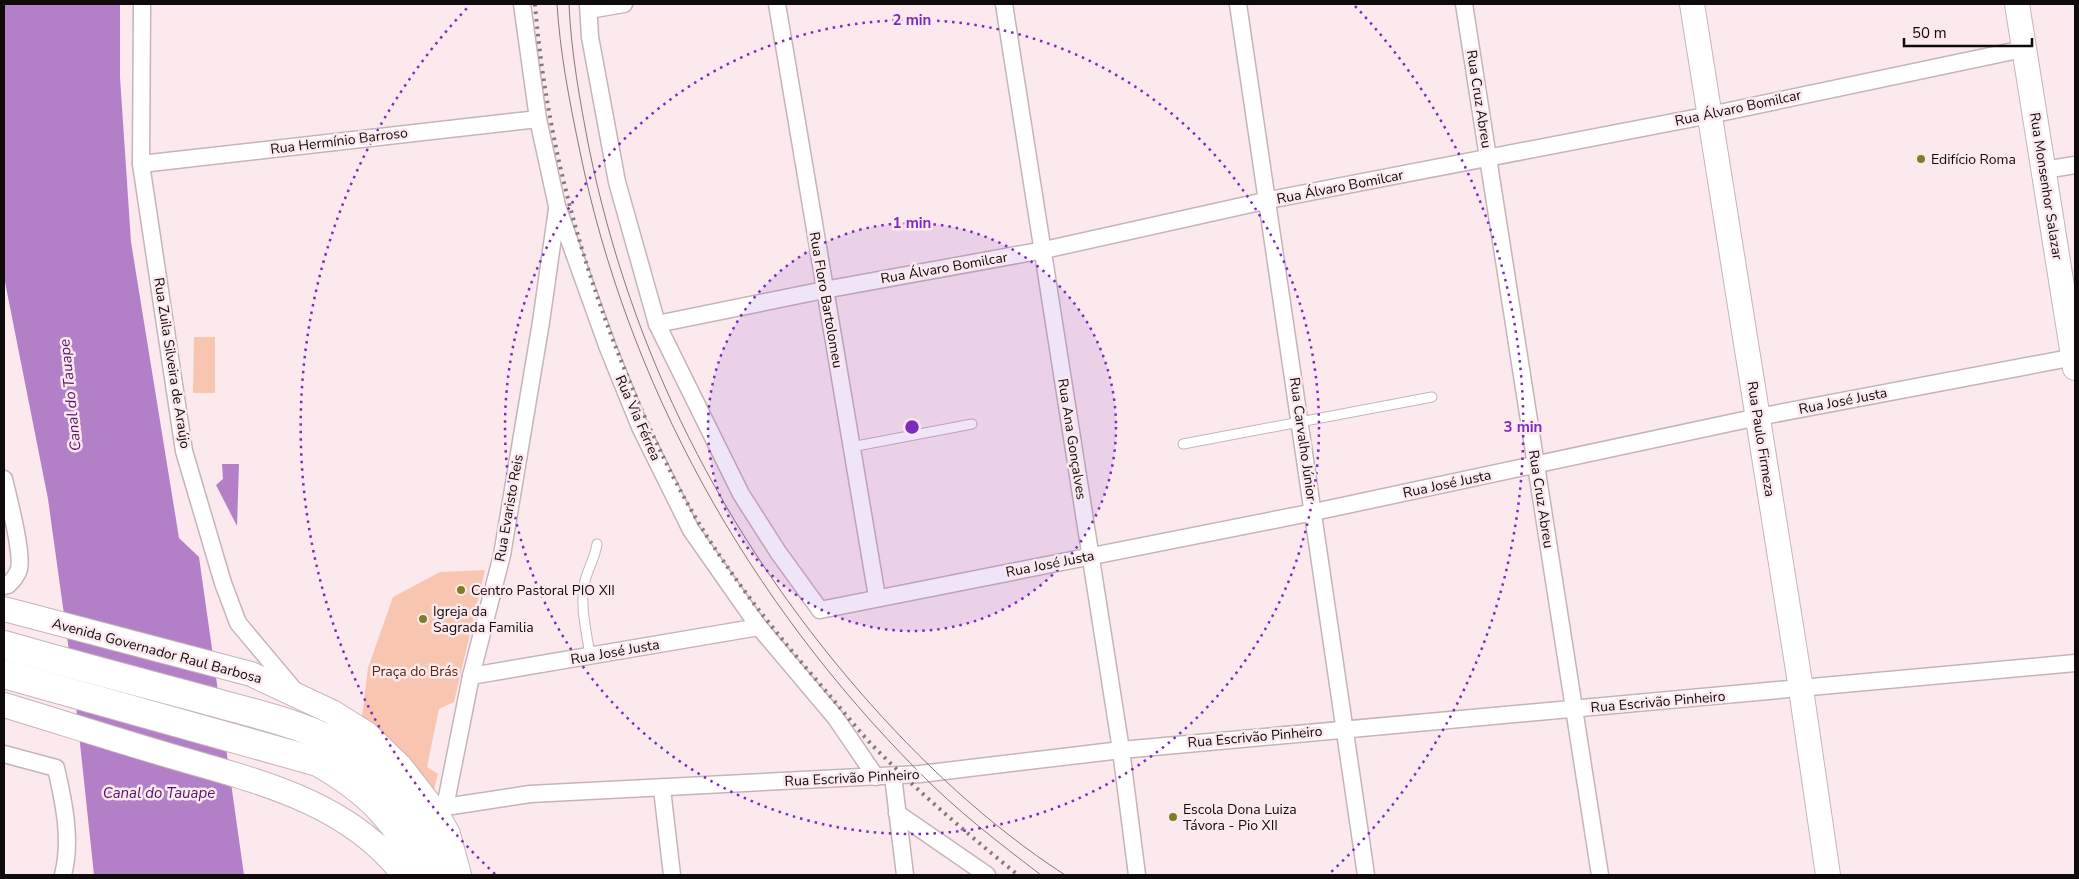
<svg xmlns="http://www.w3.org/2000/svg" width="2079" height="879" viewBox="0 0 2079 879" font-family="'Nunito Sans',sans-serif">
  <rect width="100%" height="100%" fill="#fbe9ee"/>
  <g fill="#f8c6b0">
    <path d="M194 337H215V393H193Z"/>
    <path d="M485 570 454 702 439 709 427 767 438 774 434 790 400 750 362 717 368 668 393 597 440 572Z"/>
  </g>
  <g fill="#b380c8">
    <path d="M4 4H120V77L131 242 179 538 199 557 244 875H94L74 687 48 499 4 277Z"/>
    <path d="M222 464H239L237 526 216 485 223 479Z"/>
  </g>
  <g fill="none" stroke-linecap="round" stroke-linejoin="round">
    <defs>
      <g id="lane">
        <path d="M1183 444 1432 397"/>
        <path d="M851 447 972 424"/>
        <path d="M590 656C587 633 579 604 585 581 588 568 595 558 597 544"/>
      </g>
      <g id="street">
        <path d="M142 4 141 164 184 451 223 583 238 623 295 691"/>
        <path d="M522 4 538 119 557 206 608 348 640 427 691 530 759 627 835 717 876 777"/>
        <path d="M588 4 590 37 617 182 657 324 741 494 778 552 820 610 1314 512 1758 417 2075 357"/>
        <path d="M777 4 877 597"/>
        <path d="M1004 4 1121 750 1137 875"/>
        <path d="M1238 4 1366 875"/>
        <path d="M1464 4 1600 875"/>
        <path d="M589 10 624 4"/>
        <path d="M141 164 538 119"/>
        <path d="M2044 170 2075 165"/>
        <path d="M657 324 824 290 1044 250 1269 200 1710 115 2023 49"/>
        <path d="M4 479C8 496 23 553 19 569 17 576 13 580 8 585L4 586"/>
        <path d="M471 676 759 627"/>
        <path d="M4 754 56 768C64 803 72 840 63 875"/>
        <path d="M893 776 905 875"/>
        <path d="M662 789 672 875"/>
        <path d="M445 807 471 676 502 555 541 322 557 209"/>
        <path d="M435 811 445 807 530 794 920 774 1121 750 2075 663"/>
        <path d="M897 813 987 875"/>
      </g>
      <g id="secondary">
        <path d="M1692 4 1801 689 1828 875"/>
        <path d="M2017 4 2075 368"/>
        <path d="M4 609 251 674 332 712 367 734 400 766 435 811 448 834 459 875"/>
        <path d="M4 705C57 721 110 738 164 754 251 780 346 799 404 875"/>
      </g>
      <g id="highway">
        <path d="M4 645C73 665 143 683 213 702 260 715 311 726 352 752 395 778 434 826 448 875"/>
        <path d="M4 674 318 762C369 791 399 821 422 875"/>
      </g>
    </defs>
    <use href="#lane" stroke="#c5b4b8" stroke-width="11"/>
    <use href="#street" stroke="#c5b4b8" stroke-width="19"/>
    <use href="#secondary" stroke="#c5b4b8" stroke-width="26"/>
    <use href="#highway" stroke="#c5b4b8" stroke-width="30"/>
    <use href="#lane" stroke="#fff" stroke-width="9"/>
    <use href="#street" stroke="#fff" stroke-width="16"/>
    <use href="#secondary" stroke="#fff" stroke-width="24"/>
    <use href="#highway" stroke="#fff" stroke-width="28"/>
    <g stroke="#85797c" stroke-width="1">
      <path d="M557 4C560 52 569 99 579 147 627 385 748 600 919 772 956 810 999 843 1041 875"/>
      <path d="M569 4C571 52 580 101 589 148 631 353 723 534 860 692 920 761 988 825 1065 875"/>
    </g>
    <path stroke="#85797c" stroke-width="4" stroke-dasharray="2.5 5" stroke-linecap="butt" d="M535 4C546 138 581 268 634 392 658 449 685 505 720 556 752 604 788 647 825 690 843 711 860 733 879 752 923 796 970 836 1018 875"/>
  </g>
  <circle cx="912" cy="427" r="204" fill="#7b2cbf" fill-opacity=".12"/>
  <g fill="none" stroke="#7b2cbf" stroke-width="2.5" stroke-dasharray="2.5 5">
    <circle cx="912" cy="427" r="204"/>
    <circle cx="912" cy="427" r="407"/>
    <path d="M495 874A611 611 0 0 1 469 6M1355 6A611 611 0 0 1 1329 874"/>
  </g>
  <g fill="#7d7f28" stroke="#fbe9ee" stroke-width="2">
    <circle cx="1921" cy="159" r="5"/>
    <circle cx="461" cy="590" r="5"/>
    <circle cx="423" cy="619" r="5"/>
    <circle cx="1173" cy="817" r="5"/>
  </g>
  <g text-anchor="middle" dominant-baseline="central" stroke-width="5" stroke-linejoin="round" paint-order="stroke">
    <g font-size="14" fill="#0f0a0b" stroke="#fbe9ee">
      <text transform="translate(1479 99) rotate(81)">Rua Cruz Abreu</text>
      <text transform="translate(1738 108) rotate(-12)">Rua Álvaro Bomilcar</text>
      <text transform="translate(339 141) rotate(-7)">Rua Hermínio Barroso</text>
      <text transform="translate(2046 186) rotate(81)">Rua Monsenhor Salazar</text>
      <text transform="translate(1340 187) rotate(-11)">Rua Álvaro Bomilcar</text>
      <text transform="translate(944 268) rotate(-10)">Rua Álvaro Bomilcar</text>
      <text transform="translate(826 300) rotate(80)">Rua Floro Bartolomeu</text>
      <text transform="translate(172 363) rotate(81)">Rua Zuila Silveira de Araújo</text>
      <text transform="translate(1843 401) rotate(-11)">Rua José Justa</text>
      <text transform="translate(638 418) rotate(66)">Rua Via Férrea</text>
      <text transform="translate(1072 439) rotate(81)">Rua Ana Gonçalves</text>
      <text transform="translate(1303 439) rotate(82)">Rua Carvalho Júnior</text>
      <text transform="translate(1761 439) rotate(81)">Rua Paulo Firmeza</text>
      <text transform="translate(1447 484) rotate(-12)">Rua José Justa</text>
      <text transform="translate(1541 499) rotate(81)">Rua Cruz Abreu</text>
      <text transform="translate(509 508) rotate(-80)">Rua Evaristo Reis</text>
      <text transform="translate(1050 564) rotate(-11)">Rua José Justa</text>
      <text transform="translate(157 651) rotate(15)">Avenida Governador Raul Barbosa</text>
      <text transform="translate(615 652) rotate(-10)">Rua José Justa</text>
      <text transform="translate(1658 702) rotate(-5)">Rua Escrivão Pinheiro</text>
      <text transform="translate(1255 737) rotate(-5)">Rua Escrivão Pinheiro</text>
      <text transform="translate(852 778) rotate(-3)">Rua Escrivão Pinheiro</text>
    </g>
    <g font-size="14" fill="#0f0a0b" stroke="#fbe9ee" text-anchor="start">
      <text x="1931" y="159">Edifício Roma</text>
      <text x="471" y="590">Centro Pastoral PIO XII</text>
      <text x="433" y="611">Igreja da<tspan x="433" dy="16">Sagrada Familia</tspan></text>
      <text x="1183" y="809">Escola Dona Luiza<tspan x="1183" dy="16">Távora - Pio XII</tspan></text>
    </g>
    <g font-size="14" fill="#5c2509" stroke="#fbe9ee">
      <text x="415" y="671">Praça do Brás</text>
    </g>
    <g font-size="15" font-style="italic" fill="#55136c" stroke="#fbe9ee">
      <text transform="translate(70 395) rotate(-96)">Canal do Tauape</text>
      <text x="159" y="793">Canal do Tauape</text>
    </g>
  </g>
  <circle cx="912" cy="427" r="8" fill="#7b2cbf" stroke="#fbe9ee" stroke-width="2.5"/>
  <g font-size="15" text-anchor="middle" font-weight="bold" fill="#7b2cbf" stroke="#fbe9ee" stroke-width="5" stroke-linejoin="round" paint-order="stroke">
    <text x="912" y="25">2 min</text>
    <text x="912" y="228">1 min</text>
    <text x="1523" y="432">3 min</text>
  </g>
  <rect width="2079" height="879" fill="none" stroke="#0f0a0b" stroke-width="10"/>
  <path d="M1904 38v8h128v-8" fill="none" stroke="#0f0a0b" stroke-width="2.5"/>
  <text x="1912" y="38" font-size="15" fill="#0f0a0b" stroke="#fbe9ee" stroke-width="4" paint-order="stroke">50 m</text>
</svg>
